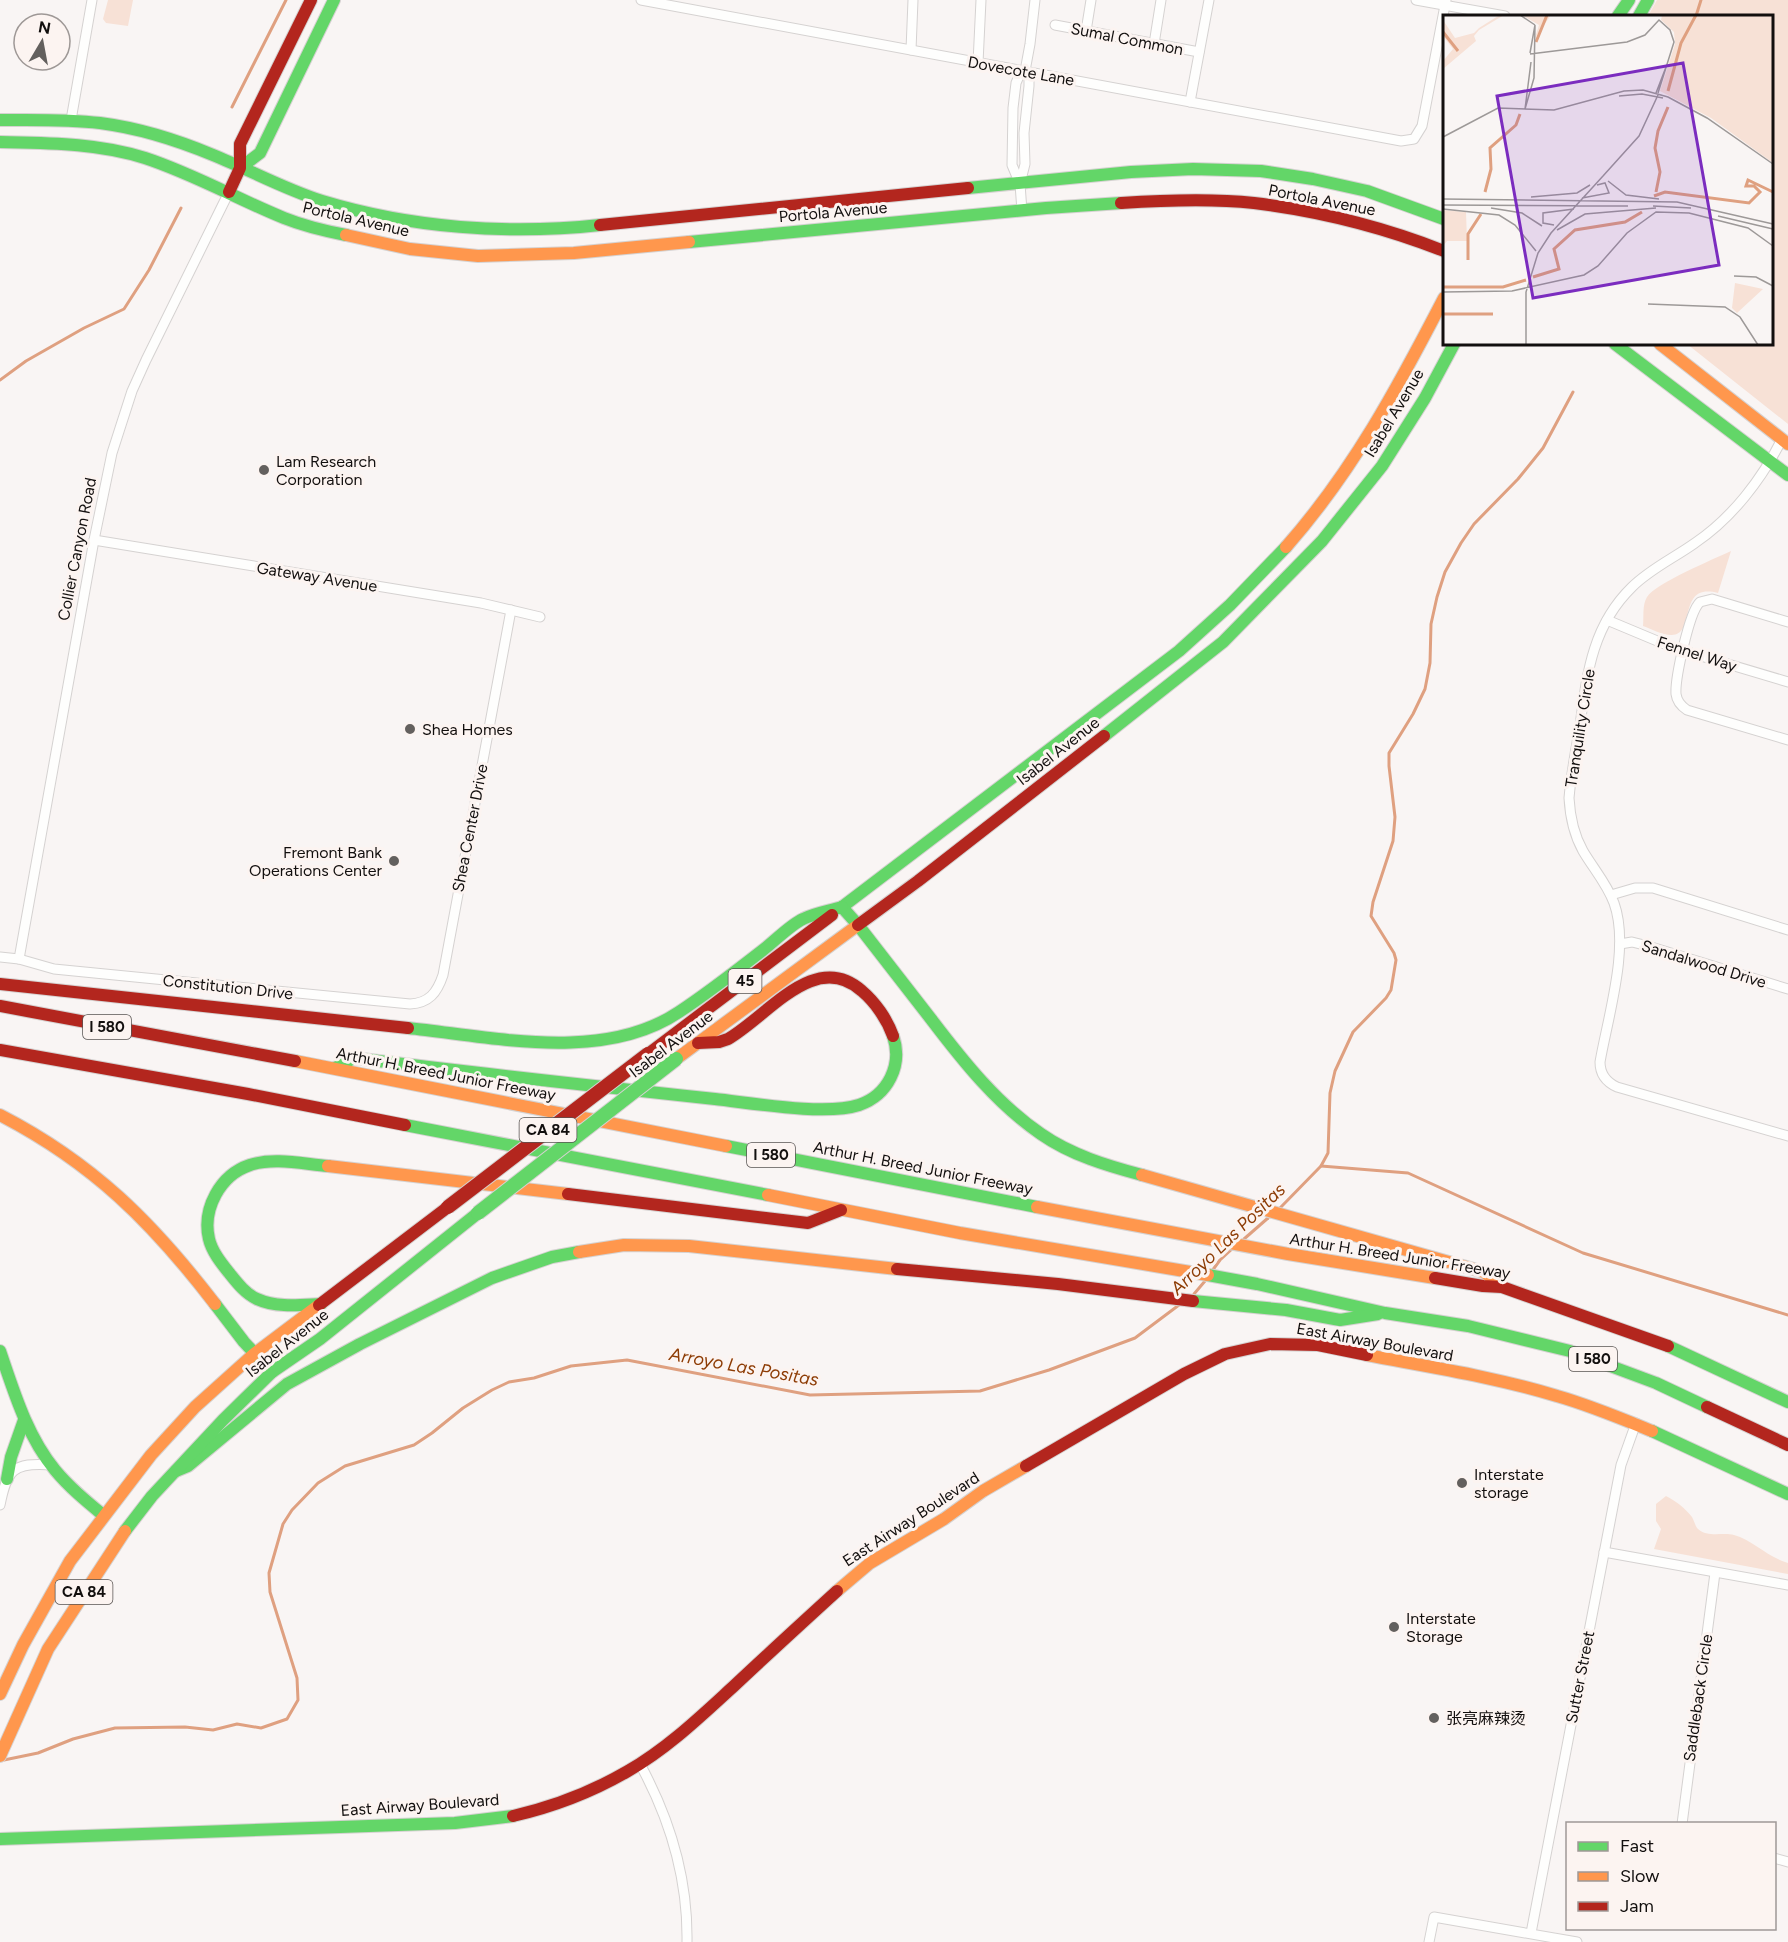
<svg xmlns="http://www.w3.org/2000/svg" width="1788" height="1942" viewBox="0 0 1788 1942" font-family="Figtree,'Noto Sans SC',sans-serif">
  <rect width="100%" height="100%" fill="#f9f5f4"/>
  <g fill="#f7e1d6">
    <path d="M108 0H133L128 26 106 23 103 19Z"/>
    <path d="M1657 0H1788V424L1687 344H1772V16H1648Z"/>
    <path d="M1731 551 1718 593C1676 582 1697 636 1671 635 1662 635 1652 629 1643 626 1644 617 1642 605 1647 597 1656 583 1714 559 1731 551Z"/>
    <path d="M1666 1496C1676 1501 1685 1508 1692 1517 1694 1520 1695 1526 1698 1529 1708 1538 1723 1532 1734 1535 1753 1540 1767 1557 1788 1563V1574L1654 1549 1661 1529 1656 1521V1504Z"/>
  </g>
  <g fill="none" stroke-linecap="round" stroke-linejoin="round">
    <g stroke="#dfa080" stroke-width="3">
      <path d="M1696 16 1701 0"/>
      <path d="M232 107 286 0"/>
      <path d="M0 380 26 361 84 328 124 309 149 270 181 208"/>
      <path d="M1321 1166 1408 1173 1583 1253 1788 1315"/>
      <path d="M1280 1208 1321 1166 1328 1153 1330 1093 1335 1071 1353 1032 1386 998 1391 990 1396 960 1394 953 1371 916 1373 902 1393 841 1395 817 1389 766V753L1413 714 1425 689 1430 663 1431 624 1437 597 1445 572 1461 543 1474 524 1518 479 1543 448 1573 392"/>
      <path d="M1244 1239 1268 1218"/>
      <path d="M1212 1271 1220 1260 1232 1249"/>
      <path d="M1194 1294 1205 1281"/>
      <path d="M4 1760 38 1753 73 1739 115 1728 185 1727 213 1730 237 1724 261 1728 287 1719 298 1700 297 1678 270 1592 269 1573 283 1524 292 1510 318 1483 345 1466 414 1445 432 1433 463 1408 492 1390 509 1382 534 1378 571 1366 627 1360 810 1395 980 1391 1049 1370 1135 1338 1179 1305"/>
    </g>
    <defs>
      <g id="street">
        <path d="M641 0 1401 141 1414 139 1422 126 1446 0"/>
        <path d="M1416 0 1505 16"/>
        <path d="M1055 25 1199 52"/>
        <path d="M1086 31 1091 0"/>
        <path d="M1154 44 1161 0"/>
        <path d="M911 50 913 0"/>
        <path d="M978 63 981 0"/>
        <path d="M1190 102 1209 0"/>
        <path d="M71 120 92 0"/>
        <path d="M1020 184 1012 165 1013 108 1016 83 1019 76 1025 71 1030 44 1035 0"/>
        <path d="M1022 211 1020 184 1025 164 1024 133 1029 86V78L1025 71"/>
        <path d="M1782 439C1762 479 1732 518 1695 543 1674 558 1650 569 1632 587 1592 626 1587 674 1580 725 1576 749 1571 774 1569 798 1570 816 1574 835 1583 851 1593 868 1607 884 1614 903 1630 947 1608 1016 1600 1062 1600 1074 1606 1082 1617 1087L1788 1136"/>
        <path d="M94 540 481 603 540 617"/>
        <path d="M1607 620 1674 648 1788 682"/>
        <path d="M1788 622 1712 599 1700 602C1689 612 1675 679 1676 694 1677 702 1681 706 1687 710L1788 740"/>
        <path d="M1611 895 1635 888H1653L1788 930"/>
        <path d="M1620 944 1632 942 1648 946 1788 989"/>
        <path d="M0 957 19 959 54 969 410 1004C429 1003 437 993 443 975L511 610"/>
        <path d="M19 959 94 540 112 453 132 391 146 360 229 192"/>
        <path d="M0 1505C7 1470 13 1462 51 1465"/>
        <path d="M1604 1552 1788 1585"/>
        <path d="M640 1764C670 1819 688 1879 687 1942"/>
        <path d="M1682 1824 1715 1573"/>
        <path d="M1774 1858 1788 1862"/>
        <path d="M1531 1933 1621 1465 1636 1423"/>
        <path d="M1429 1942 1434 1917 1577 1942"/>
      </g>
      <g id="fast">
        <path d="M1618 16 1629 0"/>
        <path d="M1639 16 1648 0"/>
        <path d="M0 120C33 120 67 119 100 123 139 128 177 140 213 155 250 170 284 189 322 201 411 228 508 235 600 225"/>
        <path d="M0 142C48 143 99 143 145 158 194 174 237 199 284 218 304 226 325 231 346 235"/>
        <path d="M240 168 260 153 334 0"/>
        <path d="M968 188 1131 172 1193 169 1261 171 1313 179 1367 191 1444 219"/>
        <path d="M689 242 1046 208 1121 203"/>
        <path d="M1615 344 1788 475"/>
        <path d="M1104 736 1223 642 1322 541 1382 466 1425 398 1454 344"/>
        <path d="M842 907 1179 651 1230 605 1286 547"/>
        <path d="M842 907 858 925C882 956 907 988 931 1019 963 1061 997 1104 1041 1134 1071 1155 1108 1166 1142 1175"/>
        <path d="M408 1028C494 1037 603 1063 679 1012 708 993 736 971 763 950 775 941 790 925 803 919 815 913 829 911 842 907"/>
        <path d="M335 1068 354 1058C474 1073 594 1086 715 1099 752 1103 825 1116 859 1105 888 1095 903 1065 893 1036"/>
        <path d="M405 1125 768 1195"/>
        <path d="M726 1146 1037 1207"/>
        <path d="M1208 1275 1257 1284 1385 1313 1468 1326 1570 1351 1656 1383 1707 1407"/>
        <path d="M1193 1301 1286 1310 1340 1320 1378 1314"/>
        <path d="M215 1304 244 1342 272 1372"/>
        <path d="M321 1304C300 1305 277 1308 257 1299 246 1294 238 1284 230 1274 222 1264 212 1252 209 1239 202 1209 220 1175 250 1165 274 1157 303 1164 328 1166"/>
        <path d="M1668 1346 1788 1402"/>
        <path d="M0 1351C14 1392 27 1436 55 1470 69 1487 86 1501 103 1515"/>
        <path d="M1652 1431 1788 1494"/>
        <path d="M176 1471 188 1466 287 1384 360 1344 492 1278 552 1257 579 1252"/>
        <path d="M7 1479 11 1457 24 1420"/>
        <path d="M125 1531 152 1496 223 1420 272 1372 320 1339 478 1213"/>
        <path d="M0 1839 455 1823 513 1816"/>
      </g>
      <g id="slow">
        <path d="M346 235 410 249 478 256 574 253 689 242"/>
        <path d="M1660 344 1788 444"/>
        <path d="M1286 547C1353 471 1398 387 1444 298"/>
        <path d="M676 1059 858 925"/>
        <path d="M295 1061 726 1146"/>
        <path d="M0 1115C93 1163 152 1222 215 1304"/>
        <path d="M328 1166 568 1194"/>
        <path d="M1142 1175 1484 1272 1502 1287"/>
        <path d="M768 1195 960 1233 1208 1275"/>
        <path d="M1037 1207 1288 1254 1435 1278"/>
        <path d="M579 1252 624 1245 689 1246 897 1269"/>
        <path d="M1367 1355C1430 1367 1495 1377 1557 1396 1589 1405 1620 1418 1652 1431"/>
        <path d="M837 1591 870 1563 944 1519 983 1491 1026 1466"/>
        <path d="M0 1694 23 1645 70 1561 151 1455 195 1407 254 1354 319 1305"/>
        <path d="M0 1756 48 1649 125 1531"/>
      </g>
      <g id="jam">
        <path d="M229 192 240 168V144L311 0"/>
        <path d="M1121 203C1165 200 1210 198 1254 203 1319 211 1383 227 1444 251"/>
        <path d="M600 225 968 188"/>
        <path d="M858 925 918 881 1104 736"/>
        <path d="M0 984 408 1028"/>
        <path d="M0 1006 295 1061"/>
        <path d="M698 1043 719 1042 728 1039C768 1016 815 949 862 991 875 1002 887 1019 893 1036"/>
        <path d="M0 1050 248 1094 405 1125"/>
        <path d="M648 1054 832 915"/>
        <path d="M568 1194 808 1223 841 1210"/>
        <path d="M897 1269 1058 1284 1193 1301"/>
        <path d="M1435 1278 1483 1286 1502 1287 1668 1346"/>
        <path d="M319 1305 448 1207"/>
        <path d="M1707 1407 1788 1445"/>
        <path d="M1026 1466 1184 1374 1225 1354 1270 1344 1318 1345 1367 1355"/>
        <path d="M513 1816C552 1807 592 1792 628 1771 668 1748 701 1716 735 1685 769 1653 803 1622 837 1591"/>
      </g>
    </defs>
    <use href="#street" stroke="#d5d2d1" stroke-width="11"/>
    <use href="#fast" stroke="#d5d2d1" stroke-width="14"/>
    <use href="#slow" stroke="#d5d2d1" stroke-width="14"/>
    <use href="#jam" stroke="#d5d2d1" stroke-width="14"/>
    <use href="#street" stroke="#fefefd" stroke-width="9"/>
    <use href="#fast" stroke="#63d668" stroke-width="12"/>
    <use href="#slow" stroke="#ff974d" stroke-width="12"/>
    <use href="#jam" stroke="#b3261e" stroke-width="12"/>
    <defs>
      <path id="fast-bridge" d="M478 1213 676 1059"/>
      <path id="jam-bridge" d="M448 1207 648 1054"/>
    </defs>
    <use href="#fast-bridge" stroke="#d5d2d1" stroke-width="16" stroke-linecap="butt"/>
    <use href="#jam-bridge" stroke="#d5d2d1" stroke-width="16" stroke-linecap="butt"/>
    <use href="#fast-bridge" stroke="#63d668" stroke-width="14"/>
    <use href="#jam-bridge" stroke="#b3261e" stroke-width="14"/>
  </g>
  <g fill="#63605e" stroke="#fcf4f1" stroke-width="2">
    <circle cx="264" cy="470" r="6"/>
    <circle cx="410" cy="729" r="6"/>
    <circle cx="394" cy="861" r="6"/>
    <circle cx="1462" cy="1483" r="6"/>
    <circle cx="1394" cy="1627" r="6"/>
    <circle cx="1434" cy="1718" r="6"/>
  </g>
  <g text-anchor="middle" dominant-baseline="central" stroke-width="6" stroke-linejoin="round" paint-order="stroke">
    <g fill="#fcf4f1" stroke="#585452" stroke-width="1.5">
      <rect x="728.5" y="969" width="33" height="24" rx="4.5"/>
      <rect x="83" y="1015" width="48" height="24" rx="4.5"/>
      <rect x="519.5" y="1118" width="57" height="24" rx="4.5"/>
      <rect x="747" y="1143" width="48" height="24" rx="4.5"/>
      <rect x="1569" y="1347" width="48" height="24" rx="4.5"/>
      <rect x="55.5" y="1580" width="57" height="24" rx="4.5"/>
    </g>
    <g font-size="15" font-weight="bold" fill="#120f0e">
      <text x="745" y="981">45</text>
      <text x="107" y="1027">I 580</text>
      <text x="548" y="1130">CA 84</text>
      <text x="771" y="1155">I 580</text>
      <text x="1593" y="1359">I 580</text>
      <text x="84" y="1592">CA 84</text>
    </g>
    <g font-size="16" fill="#120f0e" stroke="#fcf4f1">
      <text transform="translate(1127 39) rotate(11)">Sumal Common</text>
      <text transform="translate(1021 71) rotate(10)">Dovecote Lane</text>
      <text transform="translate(1322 200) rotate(11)">Portola Avenue</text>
      <text transform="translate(833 212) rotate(-5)">Portola Avenue</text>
      <text transform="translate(356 219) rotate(13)">Portola Avenue</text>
      <text transform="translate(1394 413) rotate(-59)">Isabel Avenue</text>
      <text transform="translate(77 549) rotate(-79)">Collier Canyon Road</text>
      <text transform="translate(317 577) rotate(9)">Gateway Avenue</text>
      <text transform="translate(1697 654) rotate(18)">Fennel Way</text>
      <text transform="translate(1580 728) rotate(-81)">Tranquility Circle</text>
      <text transform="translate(1058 751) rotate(-38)">Isabel Avenue</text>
      <text transform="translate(470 828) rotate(-79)">Shea Center Drive</text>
      <text transform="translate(1704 964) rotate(17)">Sandalwood Drive</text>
      <text transform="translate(228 987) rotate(6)">Constitution Drive</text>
      <text transform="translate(671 1044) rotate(-37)">Isabel Avenue</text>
      <text transform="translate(446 1074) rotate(11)">Arthur H. Breed Junior Freeway</text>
      <text transform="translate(923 1168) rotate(11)">Arthur H. Breed Junior Freeway</text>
      <text transform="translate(1400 1256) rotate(9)">Arthur H. Breed Junior Freeway</text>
      <text transform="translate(1375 1342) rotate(10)">East Airway Boulevard</text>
      <text transform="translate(287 1343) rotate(-38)">Isabel Avenue</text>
      <text transform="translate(911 1519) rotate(-33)">East Airway Boulevard</text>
      <text transform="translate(1580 1677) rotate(-79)">Sutter Street</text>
      <text transform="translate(1698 1698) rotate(-82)">Saddleback Circle</text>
      <text transform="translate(420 1805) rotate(-4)">East Airway Boulevard</text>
    </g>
    <g font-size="16" fill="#120f0e" stroke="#fcf4f1" text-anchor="start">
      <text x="276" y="461">Lam Research<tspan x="276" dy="18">Corporation</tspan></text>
      <text x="422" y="729">Shea Homes</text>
      <text x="382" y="852" text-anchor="end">Fremont Bank<tspan x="382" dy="18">Operations Center</tspan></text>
      <text x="1474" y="1474">Interstate<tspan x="1474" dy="18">storage</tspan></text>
      <text x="1406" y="1618">Interstate<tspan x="1406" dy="18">Storage</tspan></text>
      <text x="1446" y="1718">张亮麻辣烫</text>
    </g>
    <g font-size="18" font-style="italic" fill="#8d3c05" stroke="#fcf4f1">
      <text transform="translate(1228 1239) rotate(-44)">Arroyo Las Positas</text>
      <text transform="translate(744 1367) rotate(10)">Arroyo Las Positas</text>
    </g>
  </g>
  <g transform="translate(1443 15)">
    <rect width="330" height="330" fill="#f9f5f4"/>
    <path d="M61 0 36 15 31 21 33 26 0 54V46L10 34 0 21V5L12 23 31 18 36 13 55 1ZM79 0H108L92 23 96 10ZM219 0H330V148L268 103 217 76 232 29 231 17 218 5ZM0 195 23 197 24 226H4L0 231ZM292 268 320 274 294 298 289 293Z" fill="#f7e1d6"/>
    <path fill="none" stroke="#dfa080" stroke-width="3" d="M0 17 15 36M93 27 104 0M225 76 238 28 253 0M42 177 48 154 47 133 73 110 77 99M213 177 217 157 212 133 215 116 225 92M211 181 222 177 306 188 317 177 311 171H303L305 165 330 177M25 245V219L38 199M90 262 116 254 111 234 132 215 182 207 199 197M0 272H60L83 265M0 299H50"/>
    <path fill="none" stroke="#9d9998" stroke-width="1.5" d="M77 0 92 10M87 38 92 10M87 39 184 27 202 20 216 5 227 15 231 27 215 78M213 78 223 52M176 81 199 79 220 83M82 94 91 63 92 10M82 94 88 47M0 122 55 93 111 95 181 76 200 75 225 82 264 103 330 149M160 161 196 121 215 80M165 166 183 180 216 184M88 182 134 178 147 170M139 183 166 178 162 168 154 170M0 184 234 187 330 209M0 190 185 191M210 191 248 193M48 193 79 198 99 211M0 194 56 200 72 210 93 236M275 201 330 214M111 210 100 208V198L131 194M114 215 142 199 213 193M291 261 313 262 330 271M0 277 69 276 141 260 155 251 184 218 213 197 246 198 305 213 330 231M205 289 282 292 297 302 315 330M83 330V277L95 238 108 218 160 161"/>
    <path fill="#7b2cbf" fill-opacity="0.15" stroke="#7b2cbf" stroke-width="3" d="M240 48 276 250 90 283 54 81Z"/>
    <rect width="330" height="330" fill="none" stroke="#120f0e" stroke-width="3"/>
  </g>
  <rect x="1566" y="1822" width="210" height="108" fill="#fcf4f1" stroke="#9e9896" stroke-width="1.5"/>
  <rect x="1578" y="1842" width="30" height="9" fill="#63d668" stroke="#9e9896" stroke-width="1.5"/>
  <text x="1620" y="1852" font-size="18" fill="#120f0e">Fast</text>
  <rect x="1578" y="1872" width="30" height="9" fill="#ff974d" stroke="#9e9896" stroke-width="1.5"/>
  <text x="1620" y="1882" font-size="18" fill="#120f0e">Slow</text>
  <rect x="1578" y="1902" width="30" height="9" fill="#b3261e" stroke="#9e9896" stroke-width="1.5"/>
  <text x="1620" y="1912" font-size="18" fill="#120f0e">Jam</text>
  <g transform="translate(42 42) rotate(10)"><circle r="28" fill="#fcf4f1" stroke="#9e9896" stroke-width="1.5"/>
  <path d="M0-4.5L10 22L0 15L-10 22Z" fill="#63605e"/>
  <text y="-9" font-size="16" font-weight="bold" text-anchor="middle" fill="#120f0e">N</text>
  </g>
</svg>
